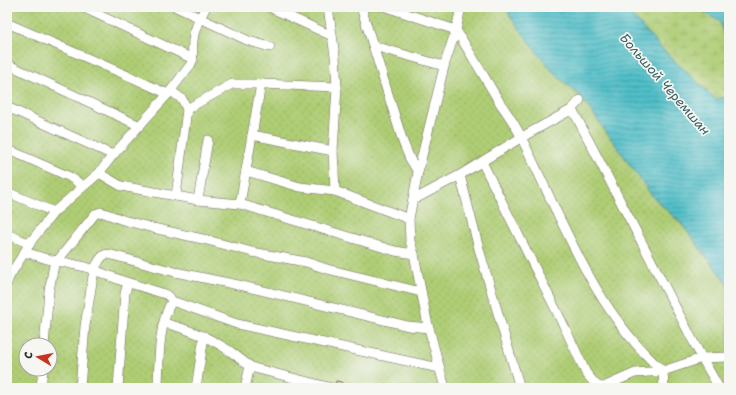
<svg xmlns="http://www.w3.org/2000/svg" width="736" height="395" viewBox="0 0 736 395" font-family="'Shantell Sans',sans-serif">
  <defs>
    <pattern id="grass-dots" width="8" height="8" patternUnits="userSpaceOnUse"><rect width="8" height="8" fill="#afcd74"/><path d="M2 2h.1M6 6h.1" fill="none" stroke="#97b065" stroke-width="1.8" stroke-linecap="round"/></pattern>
    <pattern id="wetland-marsh" width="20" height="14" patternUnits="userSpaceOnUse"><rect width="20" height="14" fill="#afcd74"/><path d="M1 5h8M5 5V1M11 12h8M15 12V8" fill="none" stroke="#97b065"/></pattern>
    <pattern id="water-rules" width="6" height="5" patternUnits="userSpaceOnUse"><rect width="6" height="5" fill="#51bfc9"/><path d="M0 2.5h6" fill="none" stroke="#439ba3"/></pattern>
    <pattern id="building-back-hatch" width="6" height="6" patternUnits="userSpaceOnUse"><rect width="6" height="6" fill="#e6a098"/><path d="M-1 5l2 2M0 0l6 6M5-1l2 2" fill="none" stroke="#bb837c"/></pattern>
  </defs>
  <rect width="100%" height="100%" fill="#f6f6f2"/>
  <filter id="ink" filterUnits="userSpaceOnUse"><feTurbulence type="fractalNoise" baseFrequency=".025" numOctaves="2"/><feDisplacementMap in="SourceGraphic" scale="8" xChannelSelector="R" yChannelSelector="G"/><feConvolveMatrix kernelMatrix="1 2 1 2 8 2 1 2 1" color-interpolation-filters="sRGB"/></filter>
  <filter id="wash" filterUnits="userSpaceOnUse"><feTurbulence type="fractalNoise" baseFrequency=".012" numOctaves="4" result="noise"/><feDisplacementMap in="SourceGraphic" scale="16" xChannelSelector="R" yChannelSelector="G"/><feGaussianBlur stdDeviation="0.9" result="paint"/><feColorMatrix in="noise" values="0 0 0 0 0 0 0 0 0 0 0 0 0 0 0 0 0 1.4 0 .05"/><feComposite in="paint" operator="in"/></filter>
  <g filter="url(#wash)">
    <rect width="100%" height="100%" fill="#efdcbb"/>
    <path fill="url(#grass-dots)" stroke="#6d7c50" fill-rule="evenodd" d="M7 7H506L509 14 555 74 581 97 654 198 680 222 729 286V388H7ZM26 345H50V369H26Z"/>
    <path fill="url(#wetland-marsh)" stroke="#6d7c50" d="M624 7H696L720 22 729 51V97L715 99 661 48Z"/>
    <g fill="url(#water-rules)" stroke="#3e757a">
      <path d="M506 7H624L661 48 715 99 729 97V286L680 222 653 197 581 97 555 74 532 46 509 14Z"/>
      <path d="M696 7H729V51L720 22Z"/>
    </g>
    <g id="blocks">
      <path fill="url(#building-back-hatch)" d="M336 381 342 382 341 388 335 387Z"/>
    </g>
  </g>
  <g filter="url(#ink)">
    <use href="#blocks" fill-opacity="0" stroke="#70695d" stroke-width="1"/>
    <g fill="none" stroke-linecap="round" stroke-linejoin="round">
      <defs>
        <g id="minor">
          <path d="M82 7 193 59"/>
          <path d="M176 7 249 41 270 47"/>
          <path d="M269 7 332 36"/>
          <path d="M328 7 335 56 337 87 333 151 335 191 409 219"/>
          <path d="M361 7 403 142 410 159 418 172"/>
          <path d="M386 7 456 30C471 54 485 78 500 103 508 114 516 126 522 139 562 219 594 311 663 371L635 373 603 387"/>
          <path d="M7 23 133 78 168 94"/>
          <path d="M374 46 444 66"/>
          <path d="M7 64 140 126"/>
          <path d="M261 84 337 87"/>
          <path d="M171 91 182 99 187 109 176 196"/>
          <path d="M7 107 113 155"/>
          <path d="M187 109 232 84H261L240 204"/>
          <path d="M571 110 576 116 702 358 719 388"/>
          <path d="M252 135 333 151"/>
          <path d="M7 149 70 177 83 186"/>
          <path d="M482 162 565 328 586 373 596 385 603 388"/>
          <path d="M246 171 300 187 335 191"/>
          <path d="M99 173 121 186 198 200 240 204 395 251 414 254"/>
          <path d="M460 175 479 249 520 388"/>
          <path d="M7 192 54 212"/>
          <path d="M198 200 208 140"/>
          <path d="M413 200 460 175 522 137 571 110 580 100"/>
          <path d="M7 234 30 244"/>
          <path d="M25 252 47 259 86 267 123 281 165 294 169 296 172 301 237 324 425 365 440 368"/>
          <path d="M7 283 9 277 32 240 54 212 99 173 113 155 168 94 191 64C194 56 192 48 193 41 194 28 200 18 206 7"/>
          <path d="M164 323C188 329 210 337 231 352 239 357 245 364 254 368L332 388"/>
          <path d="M44 345 49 291 54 265 95 214 101 212 107 214 123 220 153 228 207 240 252 252 306 262 327 269 421 292"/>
          <path d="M41 388 43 369"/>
          <path d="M80 388 85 326 93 276C94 270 98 260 103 256 105 254 109 254 112 255L175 272 243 286 408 326 429 328"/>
          <path d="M118 388 125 293 128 283"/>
          <path d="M158 388C159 362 158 324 172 301"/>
          <path d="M196 388 204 336"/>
          <path d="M245 388 250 366"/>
          <path d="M445 388 427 321 414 254 410 241 409 219 418 172 439 87 445 63 456 30 461 7"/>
          <path d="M664 388 663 371 702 358 729 357"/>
        </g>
      </defs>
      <use href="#minor" stroke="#70695d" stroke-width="10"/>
      <use href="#minor" stroke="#fff" stroke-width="9"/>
    </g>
  </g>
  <g text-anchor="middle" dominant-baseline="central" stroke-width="3.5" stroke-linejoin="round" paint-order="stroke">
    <g font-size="13" font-style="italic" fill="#385f62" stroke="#f6f6f2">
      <text transform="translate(665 84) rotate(49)">Большой Черемшан</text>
    </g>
  </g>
  <rect width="736" height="395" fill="none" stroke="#f6f6f2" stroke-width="24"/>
  <g transform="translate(38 357) rotate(280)"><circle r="19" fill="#f6f6f2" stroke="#a5a5a2"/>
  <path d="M0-3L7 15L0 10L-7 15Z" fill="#c8321e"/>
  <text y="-6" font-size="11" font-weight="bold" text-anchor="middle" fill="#2b2b2b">С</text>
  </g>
</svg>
